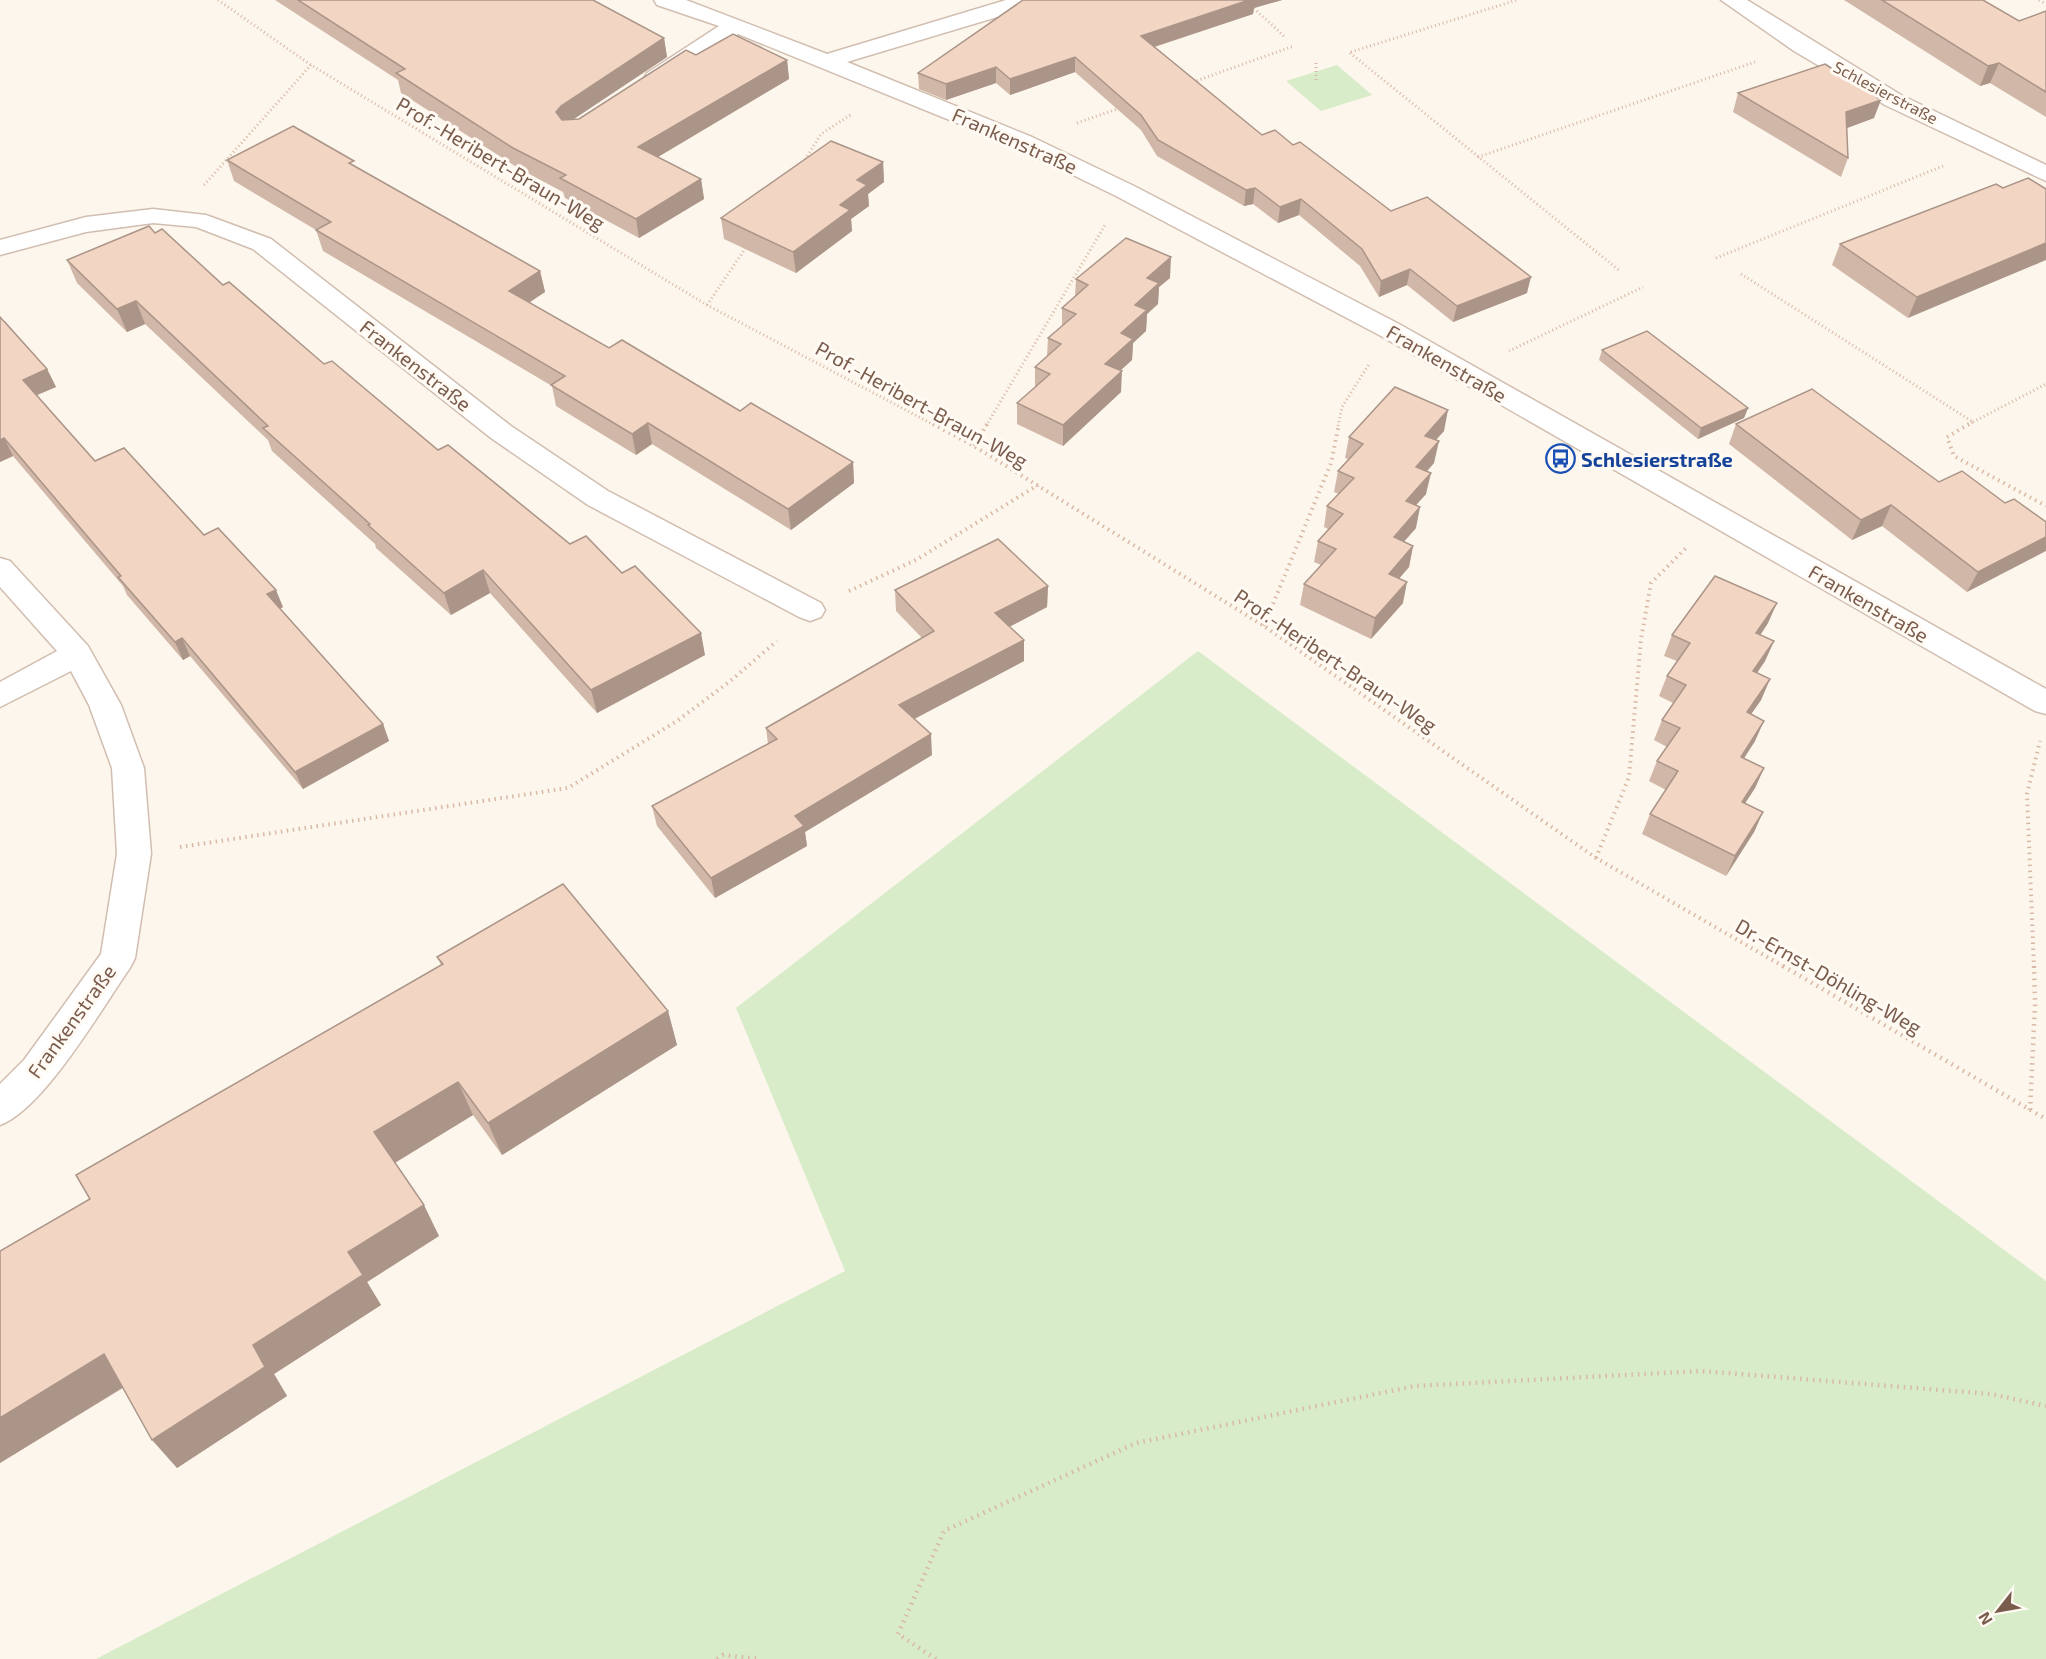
<svg xmlns="http://www.w3.org/2000/svg" width="2046" height="1659" viewBox="0 0 2046 1659" font-family="'Exo 2',sans-serif">
  <rect width="100%" height="100%" fill="#fdf6ec"/>
  <g fill="#d8ecc9">
    <path d="M1337 65 1372 95 1321 111 1286 81Z"/>
    <path d="M1198 651 2046 1281V1659H96L845 1271 736 1008Z"/>
  </g>
  <g fill="none" stroke-linecap="round" stroke-linejoin="round">
    <defs>
      <g id="minor">
        <path d="M654 0H686L827 54 1006 0H1040L1037 5 847 62 1032 137 1134 186 1399 324 2046 689V714L2035 711 1381 336 1116 196 1016 147 738 34 663 83H647L644 78 647 73 719 26 657 5Z"/>
        <path d="M1721 0H1747L1901 95 2046 165V181L1885 105 1794 51Z"/>
        <path d="M153 209 206 215 271 239 511 426 608 491 821 603 825 610 821 617 810 621 799 617 588 505 491 438 253 249 196 227 153 223 86 232 0 255V240L86 217Z"/>
        <path d="M0 558 10 561 88 646 121 705 144 768 151 854 135 958 130 968C102 1008 43 1110 0 1125V1084L24 1060 101 954 117 854 112 768 89 705 71 671 0 707V682L57 651 0 587Z"/>
      </g>
    </defs>
    <use href="#minor" stroke="#d1beb0" stroke-width="3"/>
    <g stroke="#d9b8a5" stroke-width="3" stroke-dasharray="1 3" stroke-linecap="butt">
      <path d="M218 0 311 65 707 305 936 426"/>
      <path d="M1245 0 1286 38"/>
      <path d="M2039 0 2046 4"/>
      <path d="M1351 52 1517 0"/>
      <path d="M1350 53 1620 271"/>
      <path d="M1316 63V81"/>
      <path d="M1193 82 1294 46"/>
      <path d="M1077 123 1120 108"/>
      <path d="M1478 157 1755 62"/>
      <path d="M803 163 821 134 852 114"/>
      <path d="M204 185 311 65"/>
      <path d="M1716 258 1943 166"/>
      <path d="M1741 274 1973 422 1966 426"/>
      <path d="M707 305 747 246"/>
      <path d="M1509 351 1643 287"/>
      <path d="M1973 422 2046 384"/>
      <path d="M986 426 1105 225"/>
      <path d="M1338 426 1342 407 1369 364"/>
    </g>
    <g stroke="#d9b8a5" stroke-width="4" stroke-dasharray="1.5 4.5" stroke-linecap="butt">
      <path d="M933 424 974 446 1264 626 1596 858 1786 968"/>
      <path d="M1969 424 1947 437 1954 456 2046 506"/>
      <path d="M974 446 987 424"/>
      <path d="M849 591 916 560 1038 485"/>
      <path d="M1264 626 1331 463 1339 424"/>
      <path d="M180 847 568 788 677 721 729 682 777 641"/>
      <path d="M1596 858 1629 777 1641 639 1651 583 1688 546"/>
      <path d="M2034 968 2027 794 2040 741"/>
    </g>
    <g stroke="#d9b8a5" stroke-width="4.5" stroke-dasharray="1.5 5" stroke-linecap="butt">
      <path d="M1783 966 2046 1119"/>
      <path d="M2030 1110 2035 1005 2034 966"/>
      <path d="M717 1659 723 1655 760 1659"/>
      <path d="M936 1659 898 1634 944 1531 1136 1443 1415 1386 1701 1371 1991 1394 2046 1406"/>
    </g>
    <use href="#minor" fill="#fff" fill-rule="evenodd"/>
  </g>
  <g fill="#d1b7a8">
    <path d="M275 0H593L664 38 667 57 573 119H579L696 55 787 60 789 79 658 157 701 179 704 199 639 238 565 198 563 192 518 168 401 93 398 80Z"/>
    <path d="M1023 0H1282L1254 8 1253 14 1155 47 1262 135 1293 145 1391 211 1527 293 1453 322 1407 285 1379 297 1360 266 1299 215 1278 223 1253 204 1244 206 1157 156 1141 130 1075 72 1010 95 996 83 946 100 919 89 918 73Z"/>
    <path d="M1844 0H1983L2019 21 2046 11V117L1990 83 1980 86Z"/>
    <path d="M1738 93 1874 118 1847 128 1848 158 1841 177 1733 112Z"/>
    <path d="M227 160 355 167 540 271 545 292 529 303 609 348 740 411 853 462 854 483 791 530 652 444 636 455 556 406 552 386 323 251 316 230 234 181Z"/>
    <path d="M883 162 884 182 868 194 869 206 851 219 852 231 796 273 724 239 721 218Z"/>
    <path d="M1996 184 1908 318 1832 265 1840 244Z"/>
    <path d="M155 233 324 364 438 450 570 544 622 573 705 655 597 713 490 593 451 615 376 548 375 544 272 451 268 440 145 324 127 332 77 283 67 260Z"/>
    <path d="M1170 278 1159 287 1158 304 1147 314 1146 331 1133 343 1132 360 1120 371 1121 392 1063 446 1017 424V403L1035 387V367L1047 356 1048 338 1062 326V308L1075 296 1076 279Z"/>
    <path d="M5 321 47 369 56 387 37 395 95 461 204 535 283 607 280 609 383 724 389 741 303 789 190 656 183 660 127 595 123 586 13 456 0 462Z"/>
    <path d="M1602 350 1748 408 1744 418 1698 439 1599 360Z"/>
    <path d="M1736 424 1939 482 2005 503 2046 522 1967 592 1882 526 1852 540 1729 444Z"/>
    <path d="M1444 431 1436 440 1434 463 1427 471 1426 494 1416 505V528L1404 542 1413 546 1409 567 1399 578 1403 603 1371 639 1300 605 1304 584 1321 565 1314 562 1318 541 1328 529 1324 527 1327 506 1339 494 1334 492 1338 471 1348 459 1345 458 1349 437Z"/>
    <path d="M1048 586 1047 607 1009 627 1024 661 914 719 932 755 805 832 807 846 715 898 657 826 652 806 768 744 766 728 922 638 896 611 895 590Z"/>
    <path d="M1768 623 1760 635 1774 641 1765 661 1757 673 1770 679 1761 700 1751 714 1755 741 1744 758 1764 768 1755 788 1745 803 1763 812 1754 832 1726 876 1642 834 1650 814 1666 790 1649 781 1657 761 1667 747 1654 740 1662 720 1673 703 1659 696 1667 676 1677 661 1664 656 1672 635Z"/>
    <path d="M437 957 668 1011 677 1045 502 1155 473 1115 395 1163 439 1236 367 1282 381 1305 274 1374 287 1396 177 1468 123 1388 0 1463V1251L90 1199 441 965Z"/>
  </g>
  <g fill="#aa9588">
    <path d="M1249 0H1282L1254 8 1253 14 1141 51V36Z"/>
    <path d="M664 38 667 57 565 125 556 112 561 106Z"/>
    <path d="M1075 57V72L1010 95V79Z"/>
    <path d="M787 60 789 79 641 167 638 147Z"/>
    <path d="M1999 63 1990 83 1980 86 1988 66Z"/>
    <path d="M996 67V83L946 100V84Z"/>
    <path d="M1881 100 1874 118 1839 131 1846 112Z"/>
    <path d="M883 162 884 182 868 194 869 206 851 219 852 231 796 273 793 252 840 205 857 180Z"/>
    <path d="M701 179 704 199 639 238 636 219Z"/>
    <path d="M1255 188 1253 204 1244 206 1246 190Z"/>
    <path d="M1301 199 1299 215 1278 223 1280 207Z"/>
    <path d="M2046 243V260L1908 318 1917 297Z"/>
    <path d="M1171 257 1170 278 1159 287 1158 304 1147 314 1146 331 1133 343 1132 360 1104 385 1105 364 1135 305 1147 278Z"/>
    <path d="M1410 269 1407 285 1379 297 1381 281Z"/>
    <path d="M540 271 545 292 514 312 509 291Z"/>
    <path d="M1531 277 1527 293 1453 322 1457 306Z"/>
    <path d="M136 301 145 324 127 332 117 309Z"/>
    <path d="M47 369 56 387 32 397 23 380Z"/>
    <path d="M1122 371 1121 392 1063 446V425Z"/>
    <path d="M1748 408 1744 418 1698 439 1701 428Z"/>
    <path d="M1448 410 1444 431 1420 457 1425 436Z"/>
    <path d="M648 423 652 444 636 455 632 434Z"/>
    <path d="M4 438 13 456 0 462V440Z"/>
    <path d="M1439 441 1434 463 1412 488 1416 467Z"/>
    <path d="M853 462 854 483 791 530 788 509Z"/>
    <path d="M1431 473 1426 494 1401 522 1406 501Z"/>
    <path d="M1891 505 1882 526 1852 540 1861 520Z"/>
    <path d="M1420 507 1416 528 1389 558 1394 537Z"/>
    <path d="M2046 537V551L1967 592 1978 572Z"/>
    <path d="M1413 546 1409 567 1385 595 1389 574Z"/>
    <path d="M483 570 490 593 451 615 444 593Z"/>
    <path d="M1407 582 1403 603 1371 639 1375 618Z"/>
    <path d="M1048 586 1047 607 996 634 995 613Z"/>
    <path d="M276 590 283 607 274 612 267 594Z"/>
    <path d="M1777 603 1768 623 1748 654 1756 633Z"/>
    <path d="M701 633 705 655 597 713 591 690Z"/>
    <path d="M182 638 190 656 183 660 175 642Z"/>
    <path d="M1024 640V661L901 726 899 705Z"/>
    <path d="M1774 641 1765 661 1744 692 1753 671Z"/>
    <path d="M1770 679 1761 700 1738 733 1747 712Z"/>
    <path d="M1764 721 1755 741 1732 777 1741 757Z"/>
    <path d="M383 724 389 741 303 789 295 772Z"/>
    <path d="M931 734 932 755 805 832 807 846 715 898 711 878 795 816Z"/>
    <path d="M1764 768 1755 788 1733 822 1742 802Z"/>
    <path d="M1763 812 1754 832 1726 876 1735 856Z"/>
    <path d="M668 1011 677 1045 502 1155 488 1123Z"/>
    <path d="M458 1082 473 1115 391 1165 374 1132Z"/>
    <path d="M424 1205 439 1236 367 1282 381 1305 274 1374 287 1396 177 1468 152 1440 253 1345 348 1252Z"/>
    <path d="M104 1354 130 1383 0 1463V1418Z"/>
  </g>
  <g fill="#f3d5c3" stroke="#aa9588" stroke-width="1.5">
    <path d="M298 0H593L664 38 561 106 556 112 562 120 579 119 686 50 696 55 733 34 787 60 638 147 701 179 636 219 560 178 566 175 513 148 396 73 405 69Z"/>
    <path d="M1023 0H1249L1141 36 1262 135 1275 130 1293 145 1300 142 1391 211 1427 197 1531 277 1457 306 1410 269 1381 281 1362 249 1301 199 1280 207 1255 188 1246 190 1158 140 1141 115 1075 57 1010 79 996 67 946 84 918 73Z"/>
    <path d="M1882 0H1983L2019 21 2046 11V92L1999 63 1988 66Z"/>
    <path d="M1825 64 1881 100 1846 112 1848 158 1738 93Z"/>
    <path d="M293 126 354 161 349 163 540 271 509 291 609 348 622 340 740 411 751 403 853 462 788 509 648 423 632 434 551 385 565 376 316 230 331 222 227 160Z"/>
    <path d="M831 141 883 162 857 180 867 185 840 205 850 210 793 252 721 218Z"/>
    <path d="M2028 178 2046 189V243L1917 297 1840 244 1996 184 2003 188Z"/>
    <path d="M149 226 155 233 162 229 223 285 229 282 324 364 332 361 438 450 448 445 570 544 586 536 622 573 635 566 701 633 591 690 483 570 444 593 368 525 370 524 263 428 268 426 136 301 117 309 67 260Z"/>
    <path d="M1126 238 1171 257 1147 278 1159 283 1135 305 1147 310 1121 333 1133 339 1105 364 1122 371 1063 425 1017 403 1050 374 1035 367 1061 344 1048 338 1076 314 1062 308 1088 285 1076 279Z"/>
    <path d="M0 317 47 369 23 380 95 461 124 448 204 535 218 528 276 590 267 594 383 724 295 772 182 638 175 642 118 577 121 576 4 438 0 440Z"/>
    <path d="M1647 331 1748 408 1701 428 1602 350Z"/>
    <path d="M1395 387 1448 410 1425 436 1439 441 1416 467 1431 473 1406 501 1420 507 1394 537 1413 546 1389 574 1407 582 1375 618 1304 584 1336 549 1318 541 1343 514 1327 506 1354 478 1338 471 1363 444 1349 437Z"/>
    <path d="M1812 389 1939 482 1962 471 2005 503 2014 499 2046 522V537L1978 572 1891 505 1861 520 1736 424Z"/>
    <path d="M998 539 1048 586 995 613 1024 640 899 705 931 734 795 816 804 826 711 878 652 806 777 739 766 728 934 631 895 590Z"/>
    <path d="M1715 576 1777 603 1756 633 1774 641 1753 671 1770 679 1747 712 1764 721 1741 757 1764 768 1742 802 1763 812 1735 856 1650 814 1678 771 1657 761 1680 728 1662 720 1686 685 1667 676 1690 643 1672 635Z"/>
    <path d="M563 884 668 1011 488 1123 458 1082 374 1132 424 1205 348 1252 363 1275 253 1345 265 1367 152 1440 104 1354 0 1418V1251L90 1199 76 1175 443 964 437 957Z"/>
  </g>
  <defs>
    <symbol id="bus-ring" viewBox="-11 -11 22 22"><circle r="9.5" fill="#fffaf3" stroke="#1a4fb4" stroke-width="1.5"/><path d="M-5-6H5V4H4V6H2V4H-2V6H-4V4H-5ZM-3.5-4V0h7V-4ZM-3.5 1.2v1.5H-2V1.2ZM2 1.2v1.5H3.5V1.2Z" fill="#1a4fb4"/></symbol>
  </defs>
  <g fill-rule="evenodd">
    <use href="#bus-ring" x="1544" y="442" width="33" height="33"/>
  </g>
  <g text-anchor="middle" dominant-baseline="central" stroke-width="6" stroke-linejoin="round" paint-order="stroke">
    <g font-size="16" fill="#7a5c4d" stroke="#fffaf3">
      <text transform="translate(1886 92) rotate(28)">Schlesierstraße</text>
    </g>
    <g font-size="20" fill="#7a5c4d" stroke="#fffaf3">
      <text transform="translate(1015 140) rotate(24)">Frankenstraße</text>
      <text transform="translate(501 163) rotate(31)">Prof.-Heribert-Braun-Weg</text>
      <text transform="translate(1447 363) rotate(30)">Frankenstraße</text>
      <text transform="translate(416 365) rotate(38)">Frankenstraße</text>
      <text transform="translate(922 404) rotate(29)">Prof.-Heribert-Braun-Weg</text>
      <text transform="translate(1869 603) rotate(30)">Frankenstraße</text>
      <text transform="translate(1336 660) rotate(34)">Prof.-Heribert-Braun-Weg</text>
      <text transform="translate(1829 976) rotate(30)">Dr.-Ernst-Döhling-Weg</text>
      <text transform="translate(71 1021) rotate(-54)">Frankenstraße</text>
    </g>
    <g font-size="20" font-weight="bold" fill="#164399" stroke="#fffaf3" text-anchor="start">
      <text x="1581" y="459">Schlesierstraße</text>
    </g>
  </g>
  <g transform="translate(1998 1611) rotate(239)" stroke="#fffaf3" stroke-width="4.5" paint-order="stroke">
  <path d="M0-4.5L10 22L0 15L-10 22Z" fill="#7a5c4d"/>
  <text y="-9" font-size="16" font-weight="bold" text-anchor="middle" fill="#7a5c4d">N</text>
  </g>
</svg>
